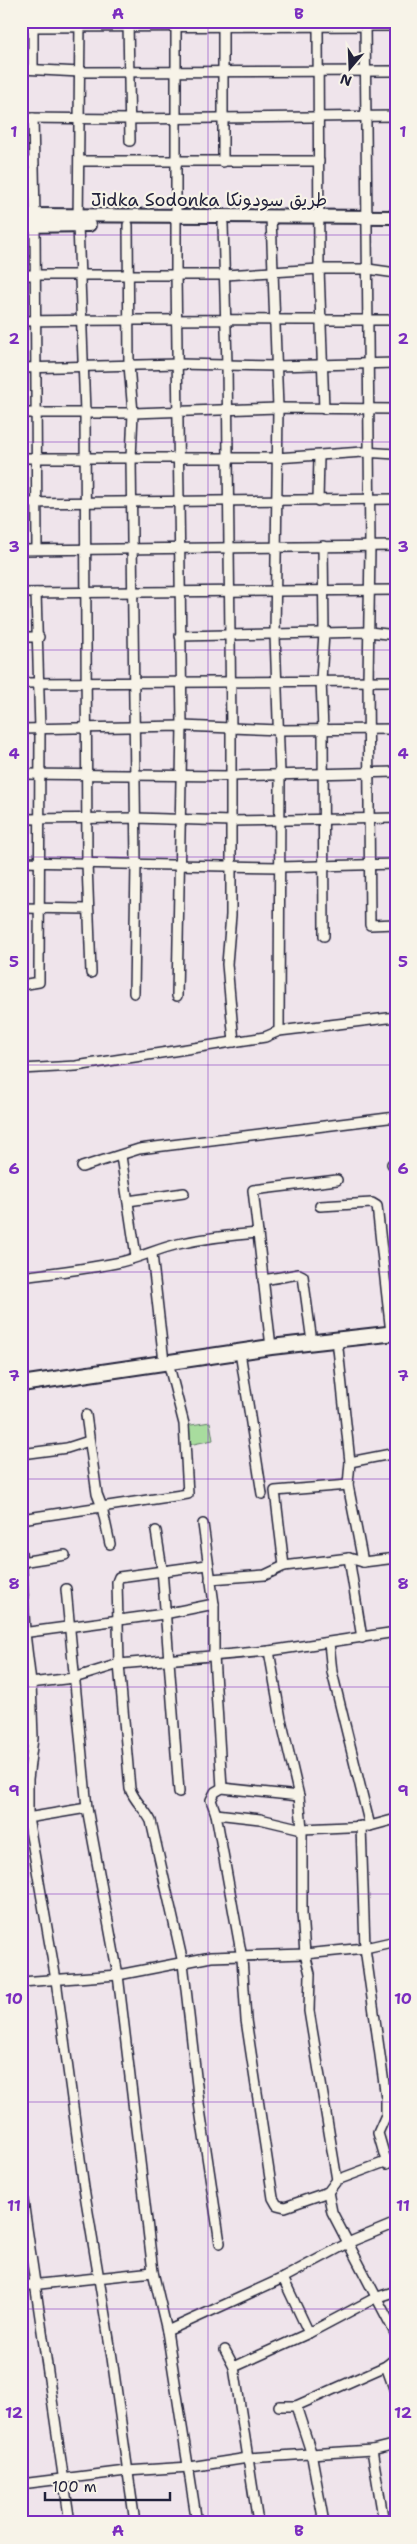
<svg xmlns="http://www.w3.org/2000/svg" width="417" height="2544" viewBox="0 0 417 2544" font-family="'Shantell Sans','Playpen Sans Arabic',sans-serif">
  <rect width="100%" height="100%" fill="#efe4eb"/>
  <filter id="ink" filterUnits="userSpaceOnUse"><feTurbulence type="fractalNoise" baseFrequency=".02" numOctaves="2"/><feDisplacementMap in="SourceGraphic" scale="10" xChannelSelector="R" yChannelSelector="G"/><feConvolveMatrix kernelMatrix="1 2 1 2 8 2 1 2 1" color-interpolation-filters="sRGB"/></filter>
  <g filter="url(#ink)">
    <path fill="#a8dc9e" stroke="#657f6c" d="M210 1422 213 1440 189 1445 185 1426Z"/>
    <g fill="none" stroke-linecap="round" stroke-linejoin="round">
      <defs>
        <g id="minor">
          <path d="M80 21 78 225 85 412 87 863 91 973"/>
          <path d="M128 21 130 141"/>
          <path d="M176 21V274L182 726 177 996"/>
          <path d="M223 21V162"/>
          <path d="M365 21 370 546 368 681 370 925 396 924"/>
          <path d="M318 26 319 269 324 409"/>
          <path d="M21 27 396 26"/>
          <path d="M21 69 80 72 396 71"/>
          <path d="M33 69V21"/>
          <path d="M21 118 129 119 396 116"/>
          <path d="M33 118 35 216"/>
          <path d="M80 161H319"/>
          <path d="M21 162H33"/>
          <path d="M271 217 278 408 275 635 280 774 279 1031"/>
          <path d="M223 224 227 365 231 729V915L227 964 234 1042"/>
          <path d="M128 225 129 365 133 413 131 458 136 863 134 993"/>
          <path d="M35 226 37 549"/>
          <path d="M21 275H225L319 269H368L396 273"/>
          <path d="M21 321C146 319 271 320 396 320"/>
          <path d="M21 368 178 364 276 366 396 363"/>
          <path d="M21 413H133L278 408 396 409"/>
          <path d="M21 458H276L363 452 396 454"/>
          <path d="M318 501 319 456"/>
          <path d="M21 503 396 499"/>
          <path d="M323 546 324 633 321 680 323 730 324 936"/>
          <path d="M21 550 396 546"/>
          <path d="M21 593 396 590"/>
          <path d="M180 636 369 632 396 635"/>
          <path d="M21 637H39"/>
          <path d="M21 683 396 681"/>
          <path d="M21 729 182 726 279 730 396 729"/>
          <path d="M21 774 231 776 396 772"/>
          <path d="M21 819 136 818 231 821 396 818"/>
          <path d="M21 862 279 867 396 864"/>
          <path d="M21 908 88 909"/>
          <path d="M21 985 39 982V972L40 729 36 593"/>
          <path d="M21 1069 76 1066 265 1037 279 1031 396 1017"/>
          <path d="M121 1156 136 1256"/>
          <path d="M392 1164H396"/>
          <path d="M82 1167 139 1149 396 1117"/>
          <path d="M128 1201 184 1193"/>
          <path d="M320 1206 372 1203 377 1206 391 1333"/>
          <path d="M152 1254 164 1362"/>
          <path d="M21 1277C53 1273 85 1269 116 1263 137 1259 157 1249 178 1244 205 1238 231 1235 258 1233"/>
          <path d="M263 1280 299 1274 303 1276 312 1342"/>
          <path d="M337 1339 350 1462 348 1485 363 1562"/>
          <path d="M271 1347 253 1190 337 1180"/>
          <path d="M240 1352 262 1494"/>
          <path d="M86 1415 97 1494 102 1507 110 1544"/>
          <path d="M21 1454 67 1448 89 1441"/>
          <path d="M350 1462 396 1453"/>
          <path d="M21 1519 188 1494 184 1424 168 1362"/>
          <path d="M203 1524 214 1604V1656L222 1788"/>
          <path d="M156 1531 162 1569 179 1792"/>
          <path d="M21 1552 25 1633 31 1683 33 1738 28 1779V1818L56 1980 84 2188 112 2358 135 2523"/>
          <path d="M349 1558 362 1638"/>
          <path d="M21 1562 65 1555"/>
          <path d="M207 1565 119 1577 117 1582 119 1664 130 1789C135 1802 145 1809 151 1821L183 1963 199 2103 220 2243"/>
          <path d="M284 1566 275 1491 348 1485"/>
          <path d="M210 1579 265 1575 284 1566 349 1558 363 1562 396 1558"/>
          <path d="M66 1589 87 1808 118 1975 153 2272 167 2331 197 2523"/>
          <path d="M22 1633 164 1614 214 1604"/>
          <path d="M329 1643 332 1672 370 1826"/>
          <path d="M269 1651 281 1719 299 1796 302 1829V1913L305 1954 310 1974 309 2011 337 2180"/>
          <path d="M21 1684 74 1678 119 1664 269 1651 396 1632"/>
          <path d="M299 1796 222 1788 215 1792 211 1800 216 1814 242 1958 246 2020 273 2198 277 2205 285 2207 328 2192 337 2180 396 2158"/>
          <path d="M216 1814 260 1819 302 1829 370 1826 396 1819"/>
          <path d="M21 1819 87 1808"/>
          <path d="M361 1826 365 1948 386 2098V2115L378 2133 387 2164"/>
          <path d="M21 1982 118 1975 211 1957 305 1954 365 1948 396 1941"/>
          <path d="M21 2187 70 2523"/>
          <path d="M328 2192 332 2212 396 2335"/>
          <path d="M283 2278 309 2333"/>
          <path d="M21 2286 153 2272"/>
          <path d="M167 2331 283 2278 350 2242 396 2223"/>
          <path d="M225 2350 234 2367 258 2523"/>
          <path d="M386 2366 396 2394"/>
          <path d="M234 2367 309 2333 375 2298 396 2291"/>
          <path d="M279 2406H296L386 2366 396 2358"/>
          <path d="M296 2406 311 2452 324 2523"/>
          <path d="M372 2450 384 2523"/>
          <path d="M21 2484 126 2471 190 2467 248 2458 372 2450 396 2444"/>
        </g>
        <g id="secondary">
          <path d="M21 215 396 217"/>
          <path d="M21 226 89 225"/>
        </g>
        <path id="primary" d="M21 1384 271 1347 396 1333"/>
      </defs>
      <use href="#minor" stroke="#22223b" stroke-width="12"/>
      <use href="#secondary" stroke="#22223b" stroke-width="16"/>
      <use href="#primary" stroke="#22223b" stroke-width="18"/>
      <use href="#minor" stroke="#f7f3e8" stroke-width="9"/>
      <use href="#secondary" stroke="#f7f3e8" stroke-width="12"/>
      <use href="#primary" stroke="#f7f3e8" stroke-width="14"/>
    </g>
  </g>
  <path fill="none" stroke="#7b2cbf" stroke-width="1" stroke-opacity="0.55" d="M208 21V2523M21 235H396M21 442H396M21 650H396M21 857H396M21 1065H396M21 1272H396M21 1479H396M21 1687H396M21 1894H396M21 2102H396M21 2309H396"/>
  <g text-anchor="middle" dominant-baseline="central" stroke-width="4.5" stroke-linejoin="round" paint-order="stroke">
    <g font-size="18" fill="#22223b" stroke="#f7f3e8">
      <text x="209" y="200">Jidka Sodonka طريق سودونكا</text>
    </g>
  </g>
  <rect width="417" height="2544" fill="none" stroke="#f7f3e8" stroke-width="55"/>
  <g transform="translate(350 68) rotate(199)" stroke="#f7f3e8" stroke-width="4" paint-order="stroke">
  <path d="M0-4L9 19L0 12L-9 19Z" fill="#22223b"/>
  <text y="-8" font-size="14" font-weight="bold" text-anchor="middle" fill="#22223b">N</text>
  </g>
  <path d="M45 2492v8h125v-8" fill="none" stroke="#22223b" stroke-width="2.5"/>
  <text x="52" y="2492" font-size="15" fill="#22223b" stroke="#f7f3e8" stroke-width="4" paint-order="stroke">100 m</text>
  <rect x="28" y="28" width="362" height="2488" fill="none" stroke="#7b2cbf" stroke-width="2"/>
  <g font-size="16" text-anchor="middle" font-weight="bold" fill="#7b2cbf">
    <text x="118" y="19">A</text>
    <text x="299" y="19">B</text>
    <text x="14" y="137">1</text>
    <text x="403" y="137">1</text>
    <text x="14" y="344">2</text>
    <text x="403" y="344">2</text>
    <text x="14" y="552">3</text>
    <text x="403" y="552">3</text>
    <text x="14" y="759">4</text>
    <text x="403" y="759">4</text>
    <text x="14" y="967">5</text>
    <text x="403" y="967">5</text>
    <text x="14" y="1174">6</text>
    <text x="403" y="1174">6</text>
    <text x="14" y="1381">7</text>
    <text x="403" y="1381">7</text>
    <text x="14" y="1589">8</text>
    <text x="403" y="1589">8</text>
    <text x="14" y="1796">9</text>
    <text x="403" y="1796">9</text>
    <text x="14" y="2004">10</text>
    <text x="403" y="2004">10</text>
    <text x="14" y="2211">11</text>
    <text x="403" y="2211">11</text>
    <text x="14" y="2418">12</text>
    <text x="403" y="2418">12</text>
    <text x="118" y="2536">A</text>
    <text x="299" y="2536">B</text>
  </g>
</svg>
